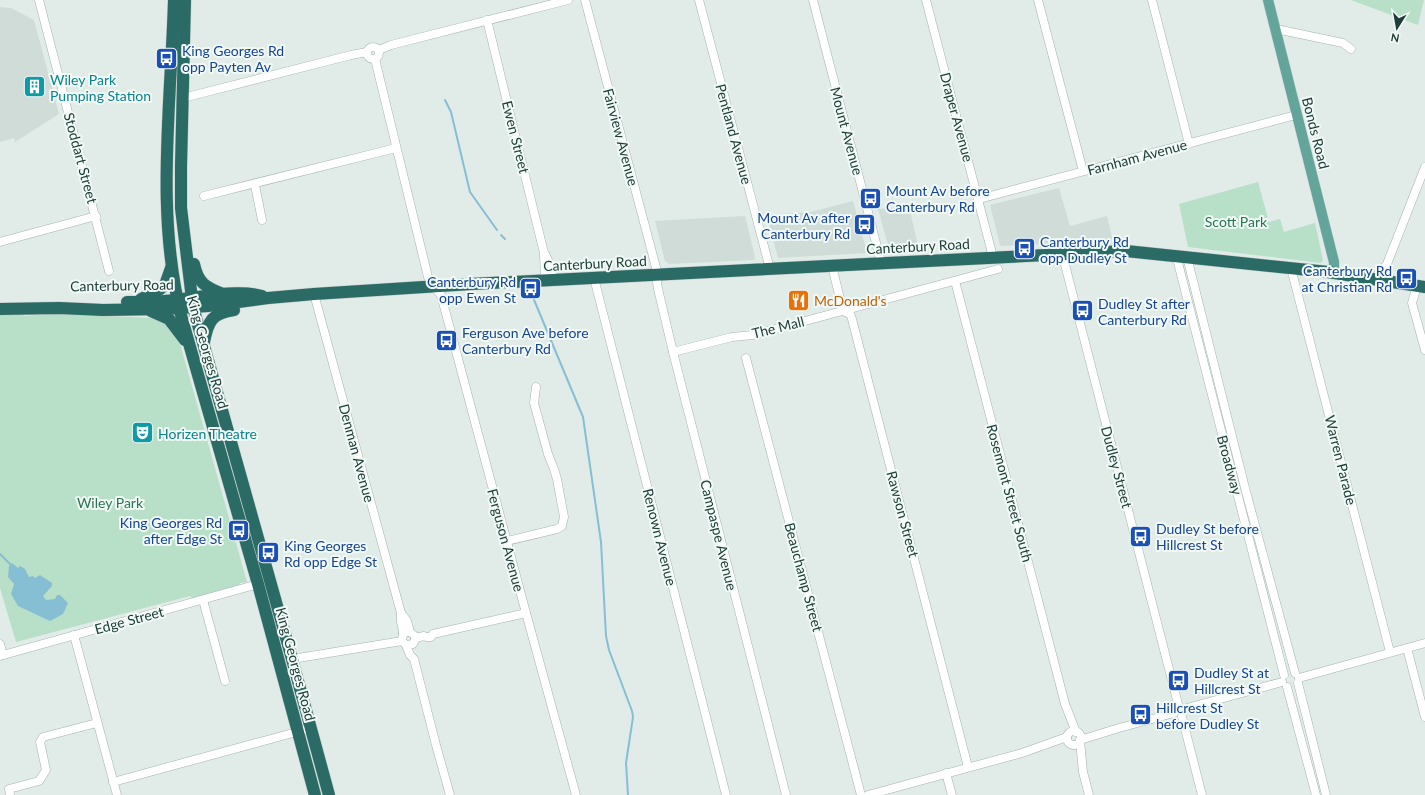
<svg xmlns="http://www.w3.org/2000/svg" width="1425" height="795" viewBox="0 0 1425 795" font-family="Lato,sans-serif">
  <rect width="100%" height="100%" fill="#e1ece8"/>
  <g fill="#cfdcd8">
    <path d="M0 7 11 8 34 20 59 114 15 142 14 138 0 142Z"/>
    <path d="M1059 188 1070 226 1107 216 1113 241 1003 246 1000 245 990 205Z"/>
    <path d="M853 201 867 253 778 258 767 215 811 212Z"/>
    <path d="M909 207 919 250 890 252 878 209Z"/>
    <path d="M745 216 755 257 754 260 669 264 665 261 655 221Z"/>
  </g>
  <g fill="#b8dfc7">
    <path d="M1351 0H1424L1418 25Z"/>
    <path d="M1258 182 1269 222 1280 219 1284 232 1315 223 1323 260 1321 263 1188 247 1179 204Z"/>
    <path d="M0 314H23L24 316 48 314 157 318 172 328 179 340 247 582 240 583 239 586 197 597 192 598 190 596 16 642 0 588Z"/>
  </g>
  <path fill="#86bfd4" d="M12 563 18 568 20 566 25 569 29 577 33 576 35 578 40 575 52 583V586L43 596 46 600 55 599 57 595H60L68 603 63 614 50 621 18 606 11 594 14 584 8 577 9 566Z"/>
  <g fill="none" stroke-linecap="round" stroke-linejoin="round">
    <g stroke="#86bfd4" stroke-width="2">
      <path d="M445 100 451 112 470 192 497 230"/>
      <path d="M501 235 505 239"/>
      <path d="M532 295 583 417 601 542 606 636 609 650 632 711 633 717 626 763 628 795"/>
      <path d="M0 554 11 565"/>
    </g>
    <defs>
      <g id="minor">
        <path d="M39 0 109 271"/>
        <path d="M585 0 658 275"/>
        <path d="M699 0 770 269"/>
        <path d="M813 0 881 262"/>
        <path d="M926 0 993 257"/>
        <path d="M1038 0 1083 171"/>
        <path d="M1152 0 1189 144"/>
        <path d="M487 20 544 253 545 281"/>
        <path d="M1276 29 1343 43 1351 49"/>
        <circle cx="373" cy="53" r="6"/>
        <path d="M379 50 391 45 568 0"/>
        <path d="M375 59 428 277 434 287 441 295 526 613 576 795"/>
        <path d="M183 98 351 55 367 52"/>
        <path d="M255 185 262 220"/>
        <path d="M204 196 396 148"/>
        <path d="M979 199 1296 115"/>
        <path d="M0 242 96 216"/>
        <path d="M1062 253 1178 704"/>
        <path d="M545 254 548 260 554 280"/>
        <path d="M1176 255 1284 675"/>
        <path d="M1187 257 1245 488 1295 673"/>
        <path d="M832 266 843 311 850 314 852 319 968 767"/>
        <path d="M1291 268 1390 652"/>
        <path d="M656 275 658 289 673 352 786 795"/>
        <path d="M594 278 726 795"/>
        <path d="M1374 279 1387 264 1425 167"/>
        <path d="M955 281 1065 704 1076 732"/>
        <path d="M1417 286 1412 303 1425 350"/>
        <path d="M314 294 401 613V622L403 631V634"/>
        <path d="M673 352 732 337 753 335 998 269"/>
        <path d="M746 358 861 795"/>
        <path d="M507 541 557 529 562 526 564 517 557 479 554 469 548 454 534 403 536 387"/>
        <path d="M203 600 225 681"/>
        <path d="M401 613 407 621 410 632"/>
        <path d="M74 635 117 795"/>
        <path d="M415 638 424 636 426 637H431L433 634 526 613"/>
        <path d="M0 644 3 655"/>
        <path d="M406 645 413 644 415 640V636L410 632H407L403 634 402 641 406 645 410 655 414 659 436 745 450 795"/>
        <path d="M1407 648 1425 717"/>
        <path d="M0 656 258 584"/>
        <path d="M292 659 402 641"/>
        <path d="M1299 678 1425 643"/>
        <path d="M1298 683 1326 795"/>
        <path d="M1287 687 1316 795"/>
        <path d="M1187 708 1282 682"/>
        <path d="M1182 717 1202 795"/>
        <circle cx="1074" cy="738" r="7"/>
        <path d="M1080 740 1119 728 1174 713"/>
        <path d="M1080 741 1083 772 1089 795"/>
        <path d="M946 773 952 795"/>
        <path d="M113 782 311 728"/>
        <path d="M10 795 9 789 39 781 46 770 40 742 43 737 97 723"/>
        <path d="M868 795 1022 753 1067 737"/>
      </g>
      <path id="major" d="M1268 0 1334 262V273"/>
      <g id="highway">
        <path d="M174 0C171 106 155 215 182 319L258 584 315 795"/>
        <path d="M185 0 181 166V208L193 307 292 659 329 795"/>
        <path d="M194 264C198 283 205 287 223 294"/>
        <path d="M141 299 159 290 165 285 171 268"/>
        <path d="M127 302C143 302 160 302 176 300 201 297 238 289 262 296"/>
        <path d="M0 309 59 308 103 310 165 309 208 306 268 298 314 294 471 284 1126 251 1328 272 1425 287"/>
        <path d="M151 311 169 319 185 340"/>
        <path d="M204 342C208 321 212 313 234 310"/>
      </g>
    </defs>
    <use href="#minor" stroke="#a3b4b0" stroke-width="9"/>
    <use href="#major" stroke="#c1c9c8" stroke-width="11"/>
    <use href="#highway" stroke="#c1c9c8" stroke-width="13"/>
    <use href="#minor" stroke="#fff" stroke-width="8"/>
    <use href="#major" stroke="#63a49b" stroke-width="10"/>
    <use href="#highway" stroke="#2b6b66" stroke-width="12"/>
  </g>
  <defs>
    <symbol id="bus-square" viewBox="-11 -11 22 22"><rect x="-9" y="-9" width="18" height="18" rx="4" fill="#1a4fb4" stroke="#f1f9f6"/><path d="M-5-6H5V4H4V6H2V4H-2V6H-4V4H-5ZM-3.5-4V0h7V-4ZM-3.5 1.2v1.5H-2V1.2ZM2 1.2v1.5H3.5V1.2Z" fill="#fff"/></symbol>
    <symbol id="building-square" viewBox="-11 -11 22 22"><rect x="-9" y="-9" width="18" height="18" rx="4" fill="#0f9aa8" stroke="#f1f9f6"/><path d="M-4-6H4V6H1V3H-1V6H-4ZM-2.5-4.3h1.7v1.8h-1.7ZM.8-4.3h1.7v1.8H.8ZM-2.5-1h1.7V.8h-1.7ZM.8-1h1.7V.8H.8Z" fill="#fff"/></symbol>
    <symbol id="restaurant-square" viewBox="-11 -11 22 22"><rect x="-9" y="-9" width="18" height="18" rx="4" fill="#e8710a" stroke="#f1f9f6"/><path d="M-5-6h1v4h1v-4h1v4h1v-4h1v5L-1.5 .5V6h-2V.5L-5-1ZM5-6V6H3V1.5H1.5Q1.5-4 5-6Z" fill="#fff"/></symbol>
    <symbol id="theatre-square" viewBox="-11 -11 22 22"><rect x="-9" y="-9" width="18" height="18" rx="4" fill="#0f9aa8" stroke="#f1f9f6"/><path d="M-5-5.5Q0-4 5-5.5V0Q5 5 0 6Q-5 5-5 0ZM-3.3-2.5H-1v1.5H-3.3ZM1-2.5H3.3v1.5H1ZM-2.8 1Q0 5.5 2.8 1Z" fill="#fff"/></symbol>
  </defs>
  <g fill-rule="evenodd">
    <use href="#bus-square" x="154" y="46" width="25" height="25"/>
    <use href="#building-square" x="22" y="74" width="25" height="25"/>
    <use href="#bus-square" x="858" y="186" width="25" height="25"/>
    <use href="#bus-square" x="852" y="212" width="25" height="25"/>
    <use href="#bus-square" x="1012" y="236" width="25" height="25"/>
    <use href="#bus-square" x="1394" y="266" width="25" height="25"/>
    <use href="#bus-square" x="518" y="276" width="25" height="25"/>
    <use href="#restaurant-square" x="786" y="288" width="25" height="25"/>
    <use href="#bus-square" x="1070" y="298" width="25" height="25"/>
    <use href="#bus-square" x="434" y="328" width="25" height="25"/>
    <use href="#theatre-square" x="130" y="420" width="25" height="25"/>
    <use href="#bus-square" x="226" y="518" width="25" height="25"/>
    <use href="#bus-square" x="1128" y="524" width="25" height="25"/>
    <use href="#bus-square" x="256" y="540" width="25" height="25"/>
    <use href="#bus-square" x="1166" y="668" width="25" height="25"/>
    <use href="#bus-square" x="1128" y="702" width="25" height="25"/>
  </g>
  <g text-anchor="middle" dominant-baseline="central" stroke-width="4" stroke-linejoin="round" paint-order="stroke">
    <g font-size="14" fill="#164399" stroke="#f1f9f6" text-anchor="start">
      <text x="182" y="50">King Georges Rd<tspan x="182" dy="16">opp Payten Av</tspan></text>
      <text x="886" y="190">Mount Av before<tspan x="886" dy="16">Canterbury Rd</tspan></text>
      <text x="850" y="217" text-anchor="end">Mount Av after<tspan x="850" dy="16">Canterbury Rd</tspan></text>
      <text x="1040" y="241">Canterbury Rd<tspan x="1040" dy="16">opp Dudley St</tspan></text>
      <text x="1392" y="270" text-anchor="end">Canterbury Rd<tspan x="1392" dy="16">at Christian Rd</tspan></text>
      <text x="516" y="281" text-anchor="end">Canterbury Rd<tspan x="516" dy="16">opp Ewen St</tspan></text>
      <text x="1098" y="303">Dudley St after<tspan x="1098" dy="16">Canterbury Rd</tspan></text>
      <text x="462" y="332">Ferguson Ave before<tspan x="462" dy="16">Canterbury Rd</tspan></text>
      <text x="222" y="522" text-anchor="end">King Georges Rd<tspan x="222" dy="16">after Edge St</tspan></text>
      <text x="1156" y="528">Dudley St before<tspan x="1156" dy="16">Hillcrest St</tspan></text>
      <text x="284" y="545">King Georges<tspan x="284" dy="16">Rd opp Edge St</tspan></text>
      <text x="1194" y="672">Dudley St at<tspan x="1194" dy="16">Hillcrest St</tspan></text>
      <text x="1156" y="707">Hillcrest St<tspan x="1156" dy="16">before Dudley St</tspan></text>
    </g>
    <g font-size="14" fill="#0d838f" stroke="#f1f9f6" text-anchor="start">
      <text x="50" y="79">Wiley Park<tspan x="50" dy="16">Pumping Station</tspan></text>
      <text x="158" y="433">Horizen Theatre</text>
    </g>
    <g font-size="14" fill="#203e39" stroke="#f1f9f6">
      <text transform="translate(957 117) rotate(75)">Draper Avenue</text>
      <text transform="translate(847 131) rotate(75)">Mount Avenue</text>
      <text transform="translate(1316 133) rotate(76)">Bonds Road</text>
      <text transform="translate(734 134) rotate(75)">Pentland Avenue</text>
      <text transform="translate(516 137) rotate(76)">Ewen Street</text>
      <text transform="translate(621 137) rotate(75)">Fairview Avenue</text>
      <text transform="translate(1137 157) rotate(-15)">Farnham Avenue</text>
      <text transform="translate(81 158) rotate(75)">Stoddart Street</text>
      <text transform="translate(918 246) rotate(-3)">Canterbury Road</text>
      <text transform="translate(595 263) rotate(-3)">Canterbury Road</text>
      <text transform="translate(122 285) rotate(-1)">Canterbury Road</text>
      <text transform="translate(778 327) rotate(-14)">The Mall</text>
      <text transform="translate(208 352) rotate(74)">King Georges Road</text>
      <text transform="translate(357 453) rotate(75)">Denman Avenue</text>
      <text transform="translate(1341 460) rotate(76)">Warren Parade</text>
      <text transform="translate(1230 465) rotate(75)">Broadway</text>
      <text transform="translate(1117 467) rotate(75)">Dudley Street</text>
      <text transform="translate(1010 493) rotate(75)">Rosemont Street South</text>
      <text transform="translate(903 514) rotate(75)">Rawson Street</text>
      <text transform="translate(719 535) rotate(76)">Campaspe Avenue</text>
      <text transform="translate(660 537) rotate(76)">Renown Avenue</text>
      <text transform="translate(506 540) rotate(75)">Ferguson Avenue</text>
      <text transform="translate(804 577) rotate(75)">Beauchamp Street</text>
      <text transform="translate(129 620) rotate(-15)">Edge Street</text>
      <text transform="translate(296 664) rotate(75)">King Georges Road</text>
    </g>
    <g font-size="14" fill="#287750" stroke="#f1f9f6">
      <text x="1236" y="221">Scott Park</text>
      <text x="110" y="502">Wiley Park</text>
    </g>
    <g font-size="14" fill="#c56008" stroke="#f1f9f6" text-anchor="start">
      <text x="814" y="300">McDonald's</text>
    </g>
  </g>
  <g transform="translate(1397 28) rotate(191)" stroke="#f1f9f6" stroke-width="3" paint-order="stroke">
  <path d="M0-3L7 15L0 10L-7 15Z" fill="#203e39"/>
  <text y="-6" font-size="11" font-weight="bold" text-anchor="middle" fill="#203e39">N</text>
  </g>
</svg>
